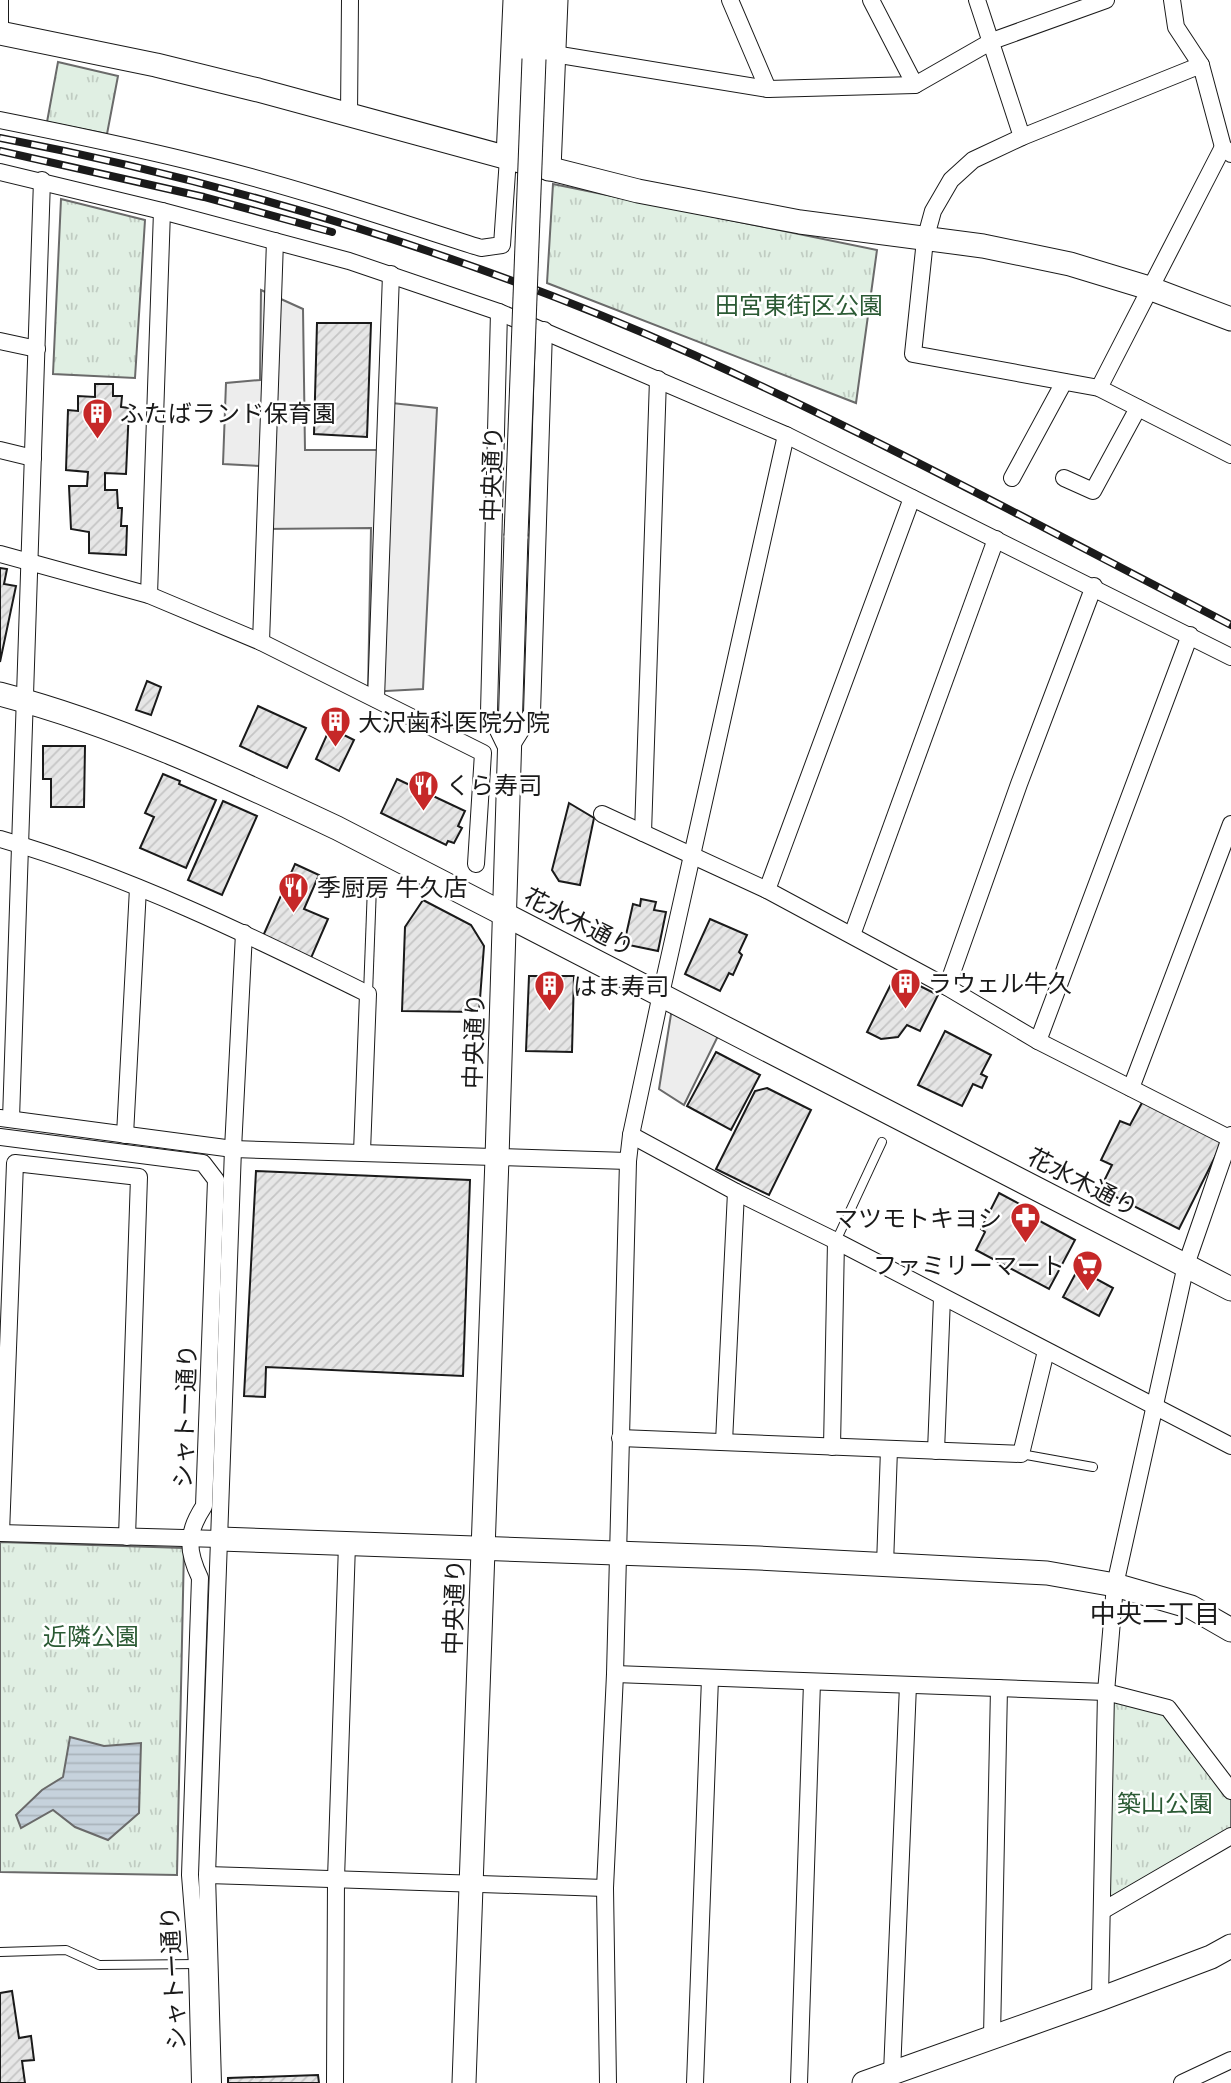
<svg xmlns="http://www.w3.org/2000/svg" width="1231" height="2083" viewBox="0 0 1231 2083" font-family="Poppins,'Noto Sans JP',sans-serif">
  <defs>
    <pattern id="park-tufts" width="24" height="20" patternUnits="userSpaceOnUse" patternTransform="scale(1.75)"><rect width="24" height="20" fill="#e0efe3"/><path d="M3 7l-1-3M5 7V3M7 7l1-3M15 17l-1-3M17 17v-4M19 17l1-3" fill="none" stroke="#c0ccc2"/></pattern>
    <pattern id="water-rules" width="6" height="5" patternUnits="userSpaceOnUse" patternTransform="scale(1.75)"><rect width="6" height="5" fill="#c6d2dc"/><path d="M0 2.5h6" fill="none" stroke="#aab4bc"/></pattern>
    <pattern id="building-hatch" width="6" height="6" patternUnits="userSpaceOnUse" patternTransform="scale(1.75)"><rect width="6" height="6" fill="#e6e6e6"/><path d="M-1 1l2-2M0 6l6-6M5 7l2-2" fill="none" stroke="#c5c5c5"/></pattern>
  </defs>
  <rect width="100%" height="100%" fill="#fff"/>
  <g fill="url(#park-tufts)" stroke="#6a6a6a" stroke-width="2">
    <path d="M58 62 118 76 107 134 47 122Z"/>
    <path d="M553 184 877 250 856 403 547 283Z"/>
    <path d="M61 199 145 220 135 378 53 374Z"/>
    <path d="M0 1542 184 1548 177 1875 0 1872Z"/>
    <path d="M1106 1692 1168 1708 1231 1791V1836L1102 1911Z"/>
  </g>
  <g fill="#ededed" stroke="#6a6a6a" stroke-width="2">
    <path d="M261 290 303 309 305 450H377L383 402 437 408 423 689 368 692 371 528 261 529V466L223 464 226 383 260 380Z"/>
    <path d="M672 1008 719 1034 684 1105 659 1089Z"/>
  </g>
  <path fill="url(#water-rules)" stroke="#6a6a6a" stroke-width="2" d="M70 1737 104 1746 141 1743 139 1813 108 1840 75 1827 53 1810 21 1828 16 1815 42 1790 63 1777Z"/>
  <g fill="url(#building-hatch)" stroke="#1a1a1a" stroke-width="2">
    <path d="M317 323H371L367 437 314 434Z"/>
    <path d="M95 384H113V396H122L121 407 129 408 126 474 105 473V490H117L118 508H122L121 526H127L126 555 89 553V532L71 529 69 486H87L88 472 66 470 68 410 78 411V396L95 397Z"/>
    <path d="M0 568 7 569 4 584 16 586 0 662Z"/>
    <path d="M147 681 161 687 151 715 136 710Z"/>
    <path d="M258 706 306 728 287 768 240 746Z"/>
    <path d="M330 728 354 740 339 771 316 759Z"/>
    <path d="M43 746H85L84 807H51V779H43Z"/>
    <path d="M163 774 180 781 179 784 216 800 186 868 140 848 154 817 145 813Z"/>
    <path d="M397 779 465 811 458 826 462 828 454 843 448 841 446 845 381 813Z"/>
    <path d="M223 801 257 816 222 895 188 880Z"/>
    <path d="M569 803 594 818 580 885 559 881 552 870Z"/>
    <path d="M295 864 319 875 304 909 328 919 311 958 263 936Z"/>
    <path d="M641 899 656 902 654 910 666 912 658 951 624 944 633 904 640 906Z"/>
    <path d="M423 900 471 925 484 946 479 1012 402 1011 405 927Z"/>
    <path d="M710 919 747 935 739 952 742 955 733 975 729 973 720 991 685 974Z"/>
    <path d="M896 974 938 995 920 1031 907 1025 898 1037 881 1039 867 1032Z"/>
    <path d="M529 976H574L572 1052 526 1051Z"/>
    <path d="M945 1031 991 1055 981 1074 987 1077 982 1088 973 1084 962 1106 918 1085Z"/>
    <path d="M716 1052 760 1075 731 1130 687 1106Z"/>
    <path d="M767 1088 811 1110 769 1195 716 1169 755 1091Z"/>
    <path d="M1144 1099 1224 1139 1179 1229 1100 1189 1112 1165 1101 1160 1120 1121 1130 1125Z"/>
    <path d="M256 1171 470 1180 463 1376 266 1367 265 1397 244 1396Z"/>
    <path d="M999 1193 1038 1214 1036 1219 1075 1240 1049 1289 976 1250 985 1232 981 1229Z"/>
    <path d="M1078 1269 1113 1288 1099 1316 1063 1297Z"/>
    <path d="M12 1991 19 2038 31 2036 34 2060 22 2061 25 2083H0V1993Z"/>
    <path d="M318 2075 319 2083H228V2078Z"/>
  </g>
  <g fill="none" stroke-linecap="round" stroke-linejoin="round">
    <defs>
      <g id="lane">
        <path d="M368 994 372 886"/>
        <path d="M836 1241 882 1142"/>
        <path d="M1021 1454 1093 1467"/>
        <path d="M0 1952 66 1950 99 1965 197 1964"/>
      </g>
      <g id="street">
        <path d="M730 0 768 89"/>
        <path d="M871 0 915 85 992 41 1106 0"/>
        <path d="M977 0 1022 137"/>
        <path d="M1172 0 1176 27 1201 65"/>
        <path d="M0 33V0"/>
        <path d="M554 54 768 89 915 85"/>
        <path d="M349 115 350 0"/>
        <path d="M0 120C70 134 140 148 209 166 301 189 390 219 481 248L502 245 508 158"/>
        <path d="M1231 154 1223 147 1201 65 1022 137 973 160 951 180 933 211 925 240 913 354 1099 388 1231 455"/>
        <path d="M0 172 162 211 349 261 499 312 786 435 1231 657"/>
        <path d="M499 312 489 712 507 749"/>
        <path d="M0 341 37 349"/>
        <path d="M1099 388 1223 147"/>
        <path d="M0 450 33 458"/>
        <path d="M1012 478 1064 382"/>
        <path d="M1064 478 1093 491 1138 408"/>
        <path d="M0 554 149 595 261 642 483 753 476 864"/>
        <path d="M149 595 162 211"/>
        <path d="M261 642 275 241"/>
        <path d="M376 699 391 274"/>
        <path d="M510 748 532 713 544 330"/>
        <path d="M602 814 767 890 947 987 1038 1041 1231 1139"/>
        <path d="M643 833 658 379"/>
        <path d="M0 839C128 876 249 935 368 994L362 1152"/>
        <path d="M767 890 912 498"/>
        <path d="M852 935 996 539"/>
        <path d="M947 987 1019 784 1094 586"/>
        <path d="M1038 1041 1190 635"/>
        <path d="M1131 1088 1231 824"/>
        <path d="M0 1118 233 1149 628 1161"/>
        <path d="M11 1119 42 180"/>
        <path d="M125 1135 138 888"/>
        <path d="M631 1135 736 1192 836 1241 1231 1446"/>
        <path d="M0 1137 203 1163 216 1180 204 1506C187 1532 186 1549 200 1578L190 1875 197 1964 200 2083"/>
        <path d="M620 1438 1021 1454 1046 1351"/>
        <path d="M724 1442 736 1192"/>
        <path d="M832 1447 836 1241"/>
        <path d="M936 1451 942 1298"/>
        <path d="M0 1533 220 1539"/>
        <path d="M1 1533 15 1163 139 1177 127 1537"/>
        <path d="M885 1565 889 1449"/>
        <path d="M615 1674 1106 1692 1168 1708 1231 1791"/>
        <path d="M207 1875 605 1888"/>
        <path d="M1102 1911 1231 1836"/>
        <path d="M1100 1999 1106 1692 1115 1585 1186 1265 1231 1135"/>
        <path d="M992 2037 999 1688"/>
        <path d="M892 2073 908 1685"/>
        <path d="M213 2083 207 1875 233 1149 244 933"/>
        <path d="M335 2083 336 1879 347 1544"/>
        <path d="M608 2083 605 1888 615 1674 628 1161 631 1135 661 994 786 435"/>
        <path d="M695 2083 710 1678"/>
        <path d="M799 2083 812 1682"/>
        <path d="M1182 2083 1231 2060"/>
      </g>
      <g id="secondary">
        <path d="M0 33 156 65 258 90 508 158 638 191 800 222 983 246 1070 264 1149 288 1231 319"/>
        <path d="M534 59 536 0"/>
        <path d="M508 158 515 0"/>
        <path d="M549 169 556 0"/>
        <path d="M0 694C118 725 227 776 337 828L1231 1289"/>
        <path d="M220 1539 759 1558 1047 1573 1115 1585 1191 1607 1231 1630"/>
        <path d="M464 2083 497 1158 516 536"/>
        <path d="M864 2083 1100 1999 1211 1957 1231 1946"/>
      </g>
    </defs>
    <use href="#lane" stroke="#1a1a1a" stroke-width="10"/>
    <use href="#street" stroke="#1a1a1a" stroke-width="18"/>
    <use href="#secondary" stroke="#1a1a1a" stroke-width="25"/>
    <use href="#lane" stroke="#fff" stroke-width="8"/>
    <use href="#street" stroke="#fff" stroke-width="16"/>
    <use href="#secondary" stroke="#fff" stroke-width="23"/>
    <defs>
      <g id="rail">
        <path d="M0 138C235 183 475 257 694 355 876 437 1053 533 1231 625"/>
        <path d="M0 151 204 197 332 232"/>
      </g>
    </defs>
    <use href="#rail" stroke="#1a1a1a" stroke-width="8"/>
    <use href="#rail" stroke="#fff" stroke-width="5" stroke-dasharray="16" stroke-linecap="butt"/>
    <defs>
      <path id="secondary-bridge" d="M516 536 534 59"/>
    </defs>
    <use href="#secondary-bridge" stroke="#1a1a1a" stroke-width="25" stroke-linecap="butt"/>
    <use href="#secondary-bridge" stroke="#fff" stroke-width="23"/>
  </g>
  <defs>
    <symbol id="building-pin" viewBox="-11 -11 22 30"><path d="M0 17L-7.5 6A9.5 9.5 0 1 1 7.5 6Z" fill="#c62828" stroke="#fff"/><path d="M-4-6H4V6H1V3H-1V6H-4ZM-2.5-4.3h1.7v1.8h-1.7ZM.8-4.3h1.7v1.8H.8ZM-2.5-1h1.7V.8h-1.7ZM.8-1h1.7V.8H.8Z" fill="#fff"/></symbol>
    <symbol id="restaurant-pin" viewBox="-11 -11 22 30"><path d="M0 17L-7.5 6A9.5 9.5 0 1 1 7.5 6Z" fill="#c62828" stroke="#fff"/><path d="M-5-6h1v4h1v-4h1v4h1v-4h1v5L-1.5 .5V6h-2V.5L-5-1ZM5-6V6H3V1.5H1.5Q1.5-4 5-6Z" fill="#fff"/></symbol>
    <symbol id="pharmacy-pin" viewBox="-11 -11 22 30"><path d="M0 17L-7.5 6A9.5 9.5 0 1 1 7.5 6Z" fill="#c62828" stroke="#fff"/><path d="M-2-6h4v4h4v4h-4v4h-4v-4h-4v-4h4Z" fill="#fff"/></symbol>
    <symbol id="supermarket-pin" viewBox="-11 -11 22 30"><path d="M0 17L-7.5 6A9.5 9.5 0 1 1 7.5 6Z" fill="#c62828" stroke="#fff"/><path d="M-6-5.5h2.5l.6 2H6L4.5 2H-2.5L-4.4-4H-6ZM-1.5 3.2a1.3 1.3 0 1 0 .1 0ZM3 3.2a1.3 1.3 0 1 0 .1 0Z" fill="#fff"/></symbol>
  </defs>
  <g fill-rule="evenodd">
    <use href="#building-pin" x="80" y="396" width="35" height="47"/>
    <use href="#building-pin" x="318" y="704" width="35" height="47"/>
    <use href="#restaurant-pin" x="406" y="768" width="35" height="47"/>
    <use href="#restaurant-pin" x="276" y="870" width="35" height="47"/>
    <use href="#building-pin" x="888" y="966" width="35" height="47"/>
    <use href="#building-pin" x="532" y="968" width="35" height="47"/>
    <use href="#pharmacy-pin" x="1008" y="1200" width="35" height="47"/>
    <use href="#supermarket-pin" x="1070" y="1248" width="35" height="47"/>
  </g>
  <g text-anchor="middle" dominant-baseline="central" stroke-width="5" stroke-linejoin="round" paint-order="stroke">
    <g font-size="24" fill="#2b5a34" stroke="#fff">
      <text x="799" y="305">田宮東街区公園</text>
      <text x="91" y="1636">近隣公園</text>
      <text x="1165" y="1803">築山公園</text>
    </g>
    <g font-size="24" fill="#1a1a1a" stroke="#fff" text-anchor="start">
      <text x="120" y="413">ふたばランド保育園</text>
      <text x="358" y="722">大沢歯科医院分院</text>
      <text x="446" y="785">くら寿司</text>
      <text x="317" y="887">季厨房 牛久店</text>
      <text x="928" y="983">ラウェル牛久</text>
      <text x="573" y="986">はま寿司</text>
      <text x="1002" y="1218" text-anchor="end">マツモトキヨシ</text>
      <text x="1065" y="1265" text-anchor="end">ファミリーマート</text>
    </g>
    <g font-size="24" fill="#1a1a1a" stroke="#fff">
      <text transform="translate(492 474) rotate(-88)">中央通り</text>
      <text transform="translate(579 922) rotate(27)">花水木通り</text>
      <text transform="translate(474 1041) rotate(-88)">中央通り</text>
      <text transform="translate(1083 1182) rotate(27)">花水木通り</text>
      <text transform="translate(185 1416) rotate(-88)">シャトー通り</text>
      <text transform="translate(454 1607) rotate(-88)">中央通り</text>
      <text transform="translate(173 1978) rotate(-93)">シャトー通り</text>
    </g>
    <g font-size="26" fill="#1a1a1a" stroke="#fff">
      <text x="1155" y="1614">中央二丁目</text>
    </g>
  </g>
</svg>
